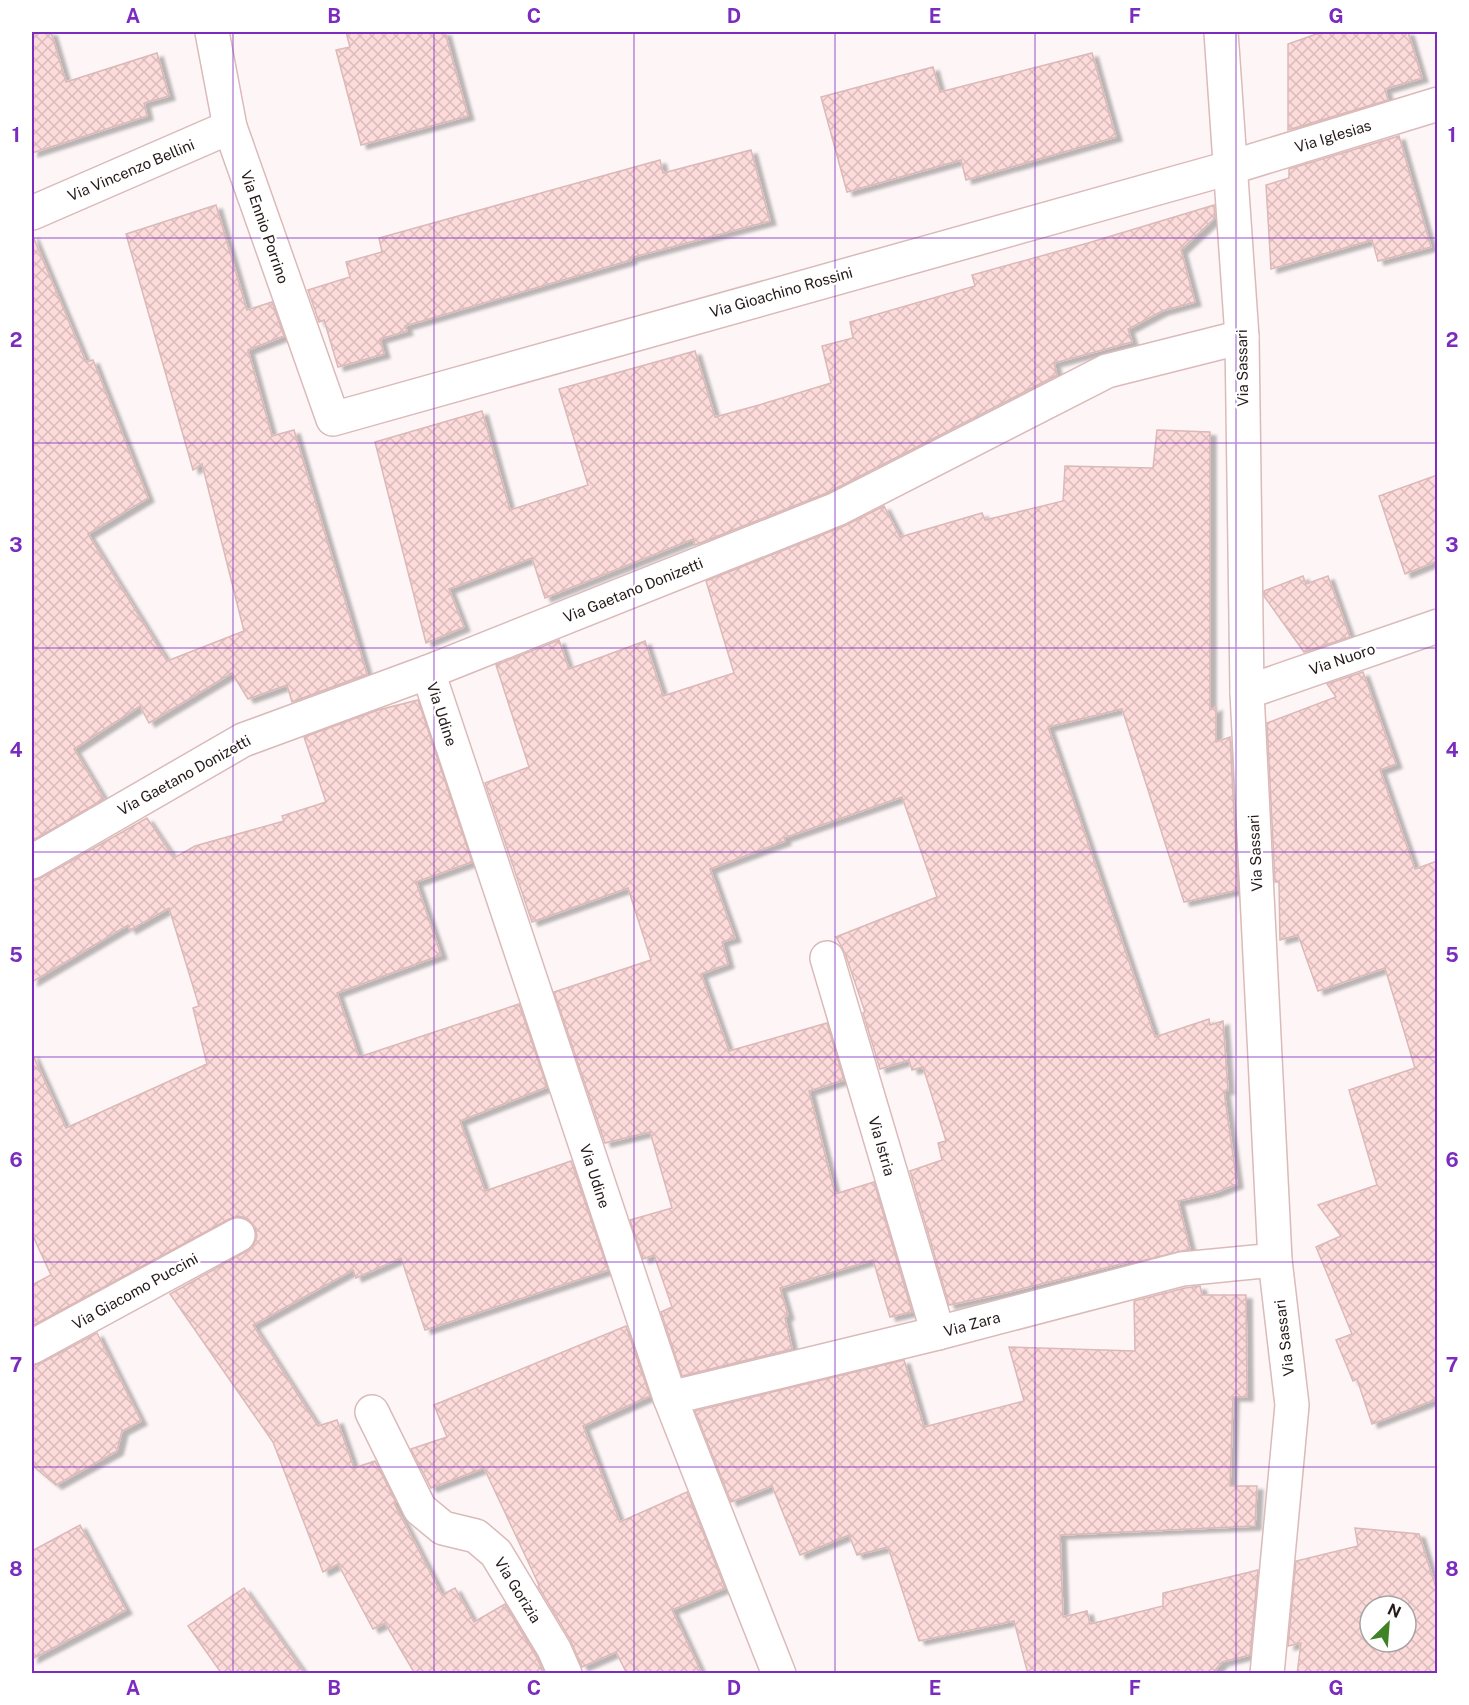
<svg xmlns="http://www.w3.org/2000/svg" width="1469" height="1705" viewBox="0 0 1469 1705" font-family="'Public Sans',sans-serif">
  <defs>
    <pattern id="building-cross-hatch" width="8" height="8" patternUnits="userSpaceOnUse" patternTransform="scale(1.5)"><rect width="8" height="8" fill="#fddbdb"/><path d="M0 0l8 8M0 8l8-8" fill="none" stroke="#d9bbbb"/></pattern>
    <filter id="shadow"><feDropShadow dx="6" dy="4" stdDeviation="1.5" flood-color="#0004"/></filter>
  </defs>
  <rect width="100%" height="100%" fill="#fef6f6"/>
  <g fill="url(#building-cross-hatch)" stroke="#dbb9b9" stroke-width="1.5" fill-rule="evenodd" filter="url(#shadow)">
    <path d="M32 32H51L66 82 157 53 169 96 144 103 147 116 32 153Z"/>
    <path d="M346 32H445L468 116 361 145 336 50 350 47Z"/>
    <path d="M1322 32H1408L1422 78 1385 89 1388 100 1288 130V44Z"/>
    <path d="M1092 53 1116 137 966 180 961 160 847 192 821 97 933 67 940 92Z"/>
    <path d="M1399 136 1431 247 1378 261 1372 240 1271 269 1266 185 1289 178V169Z"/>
    <path d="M751 150 770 221 630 258 631 260 405 326 407 331 380 339 384 354 338 367 324 320 319 322 308 290 350 277 346 262 382 252 379 238 660 160 663 173Z"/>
    <path d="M216 205 247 310 272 302 284 336 248 350 272 436 294 430 367 674 292 702 287 685 248 699 232 673 149 723 140 706 74 749 104 799 32 841V234L86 362 93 360 148 498 88 534 167 661 244 631 202 464 193 470 126 234Z"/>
    <path d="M1214 205 1215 218 1181 250 1195 302 1162 311 1128 329 1132 342 1054 363 1057 375 829 492 695 545 693 539 545 598 532 558 449 589 464 627 426 643 375 442 482 411 510 510 588 485 559 389 695 351 715 417 759 405 831 383 822 346 853 338 850 322 975 286 972 275 1088 243Z"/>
    <path d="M1157 430 1210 432V710L1216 707V742L1230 737 1238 890 1184 902 1122 709 1048 727 1155 1037 1209 1019 1210 1025 1223 1021 1228 1090 1224 1091 1237 1184 1214 1193 1178 1201 1190 1249 1133 1263V1261L1005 1293 949 1305 910 1171 942 1160 938 1143 946 1141 923 1067 912 1070 909 1060 880 1069 863 1013 865 1012 845 953 836 937 937 897 902 797 784 838 785 841 710 869 735 938 722 942 728 964 701 974 729 1051 827 1023 844 1080 809 1091 835 1194 874 1182 912 1312 890 1317 873 1260 780 1288 788 1315 785 1318 792 1349 682 1376 661 1312 672 1307 654 1255 643 1259 630 1220 672 1208 650 1132 605 1143 554 992 651 960 628 888 532 922 485 783 529 767 496 665 559 640 569 669 645 641 663 696 734 673 706 581 844 526 884 506 900 537 982 513 985 520 1063 501 1065 466 1153 468Z"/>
    <path d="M1437 475V561L1405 574 1379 496Z"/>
    <path d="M1303 576 1306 584 1328 576 1350 637 1304 652 1264 596V591Z"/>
    <path d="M1363 672 1396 764 1380 770 1415 869 1437 861V1399L1372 1424 1357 1379 1353 1381 1336 1340 1352 1334 1316 1247 1341 1236 1318 1205 1377 1185 1349 1090 1415 1068 1385 968 1318 991 1298 935 1280 940 1279 882H1275L1267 723 1336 697 1327 684Z"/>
    <path d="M418 700 472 862 416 882 441 955 337 993 359 1057 519 1004 547 1087 460 1121 485 1191 571 1161 608 1270 425 1330 401 1258 356 1278 353 1270 253 1325 318 1426 337 1420 354 1468 375 1461 396 1502 394 1503 442 1595 455 1588 474 1622 505 1604 537 1658 544 1674H415L385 1623 373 1629 338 1564 323 1572 273 1442 170 1294 247 1251 254 1244 257 1236 255 1227 248 1219 239 1216 229 1219 32 1326V1285L51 1275 32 1234V1053L66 1128 207 1064 193 1008 199 1006 169 908 130 930 128 925 32 982V881L41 878 147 818 174 858 195 846 284 821 282 816 326 802 304 737 378 710Z"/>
    <path d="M1200 1286 1202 1295H1246L1247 1397H1233L1230 1486H1257L1255 1526 1060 1535 1063 1617 1087 1611 1090 1624 1163 1606V1593L1258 1570 1250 1655 1222 1662 1212 1674H1028L1014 1621 919 1641 888 1547 857 1555 849 1535 800 1555 772 1486 731 1502 695 1411 904 1360 924 1427 1024 1401 1009 1347 1135 1351 1134 1301 1185 1288Z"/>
    <path d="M626 1326 650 1396 583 1426 620 1522 687 1492 725 1588 672 1610 702 1674H627L616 1652 582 1667 570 1639 538 1586 539 1585 484 1468 431 1488 411 1449 447 1437 434 1405Z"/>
    <path d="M97 1333 141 1421 122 1431 117 1451 56 1485 32 1465V1366L41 1363Z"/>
    <path d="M80 1525 126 1610 32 1659V1551Z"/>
    <path d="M1355 1528 1419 1534 1437 1591V1674H1297L1301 1643 1288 1646 1296 1561 1358 1546ZM1370 1606H1406V1642H1370Z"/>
    <path d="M244 1588 305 1674H222L188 1626Z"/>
  </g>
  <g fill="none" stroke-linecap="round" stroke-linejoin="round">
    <defs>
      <g id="minor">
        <path d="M212 32 230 127 333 419 1229 168 1438 104"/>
        <path d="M1221 32 1242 337 1247 692 1275 1260 1292 1405 1267 1674"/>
        <path d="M32 213 230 127"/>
        <path d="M428 672 670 1398 779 1674"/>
        <path d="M1247 692 1438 626"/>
        <path d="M32 862 243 740 428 672 837 509 1107 371 1242 337"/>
        <path d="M827 958 938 1333"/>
        <path d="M32 1347 238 1235"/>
        <path d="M670 1398 938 1333 1182 1269 1275 1260"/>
        <path d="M372 1412 420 1509 443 1528 476 1536 496 1553 554 1649 565 1674"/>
      </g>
    </defs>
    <use href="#minor" stroke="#dbbaba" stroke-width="36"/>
    <use href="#minor" stroke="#fff" stroke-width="33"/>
  </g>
  <path fill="none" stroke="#7b2cbf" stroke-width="1.5" stroke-opacity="0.55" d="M233 32V1674M434 32V1674M634 32V1674M835 32V1674M1035 32V1674M1236 32V1674M32 238H1438M32 443H1438M32 648H1438M32 852H1438M32 1057H1438M32 1262H1438M32 1467H1438"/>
  <g text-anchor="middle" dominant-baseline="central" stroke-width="4.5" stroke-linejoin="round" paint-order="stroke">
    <g font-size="15" fill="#251919" stroke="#fff">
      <text transform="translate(1333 136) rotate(-17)">Via Iglesias</text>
      <text transform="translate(131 170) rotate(-23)">Via Vincenzo Bellini</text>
      <text transform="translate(265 227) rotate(71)">Via Ennio Porrino</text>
      <text transform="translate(781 292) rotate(-16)">Via Gioachino Rossini</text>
      <text transform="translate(1242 368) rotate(-91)">Via Sassari</text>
      <text transform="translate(633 590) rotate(-22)">Via Gaetano Donizetti</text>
      <text transform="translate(1342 659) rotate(-19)">Via Nuoro</text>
      <text transform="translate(442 714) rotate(72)">Via Udine</text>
      <text transform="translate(184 775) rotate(-29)">Via Gaetano Donizetti</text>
      <text transform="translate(1255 853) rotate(-93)">Via Sassari</text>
      <text transform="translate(882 1146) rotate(74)">Via Istria</text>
      <text transform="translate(595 1176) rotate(72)">Via Udine</text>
      <text transform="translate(135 1291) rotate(-29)">Via Giacomo Puccini</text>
      <text transform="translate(972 1324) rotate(-15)">Via Zara</text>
      <text transform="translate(1284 1338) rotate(-97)">Via Sassari</text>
      <text transform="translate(518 1590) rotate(58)">Via Gorizia</text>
    </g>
  </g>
  <rect width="1469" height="1705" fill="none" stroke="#ffffff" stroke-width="66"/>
  <g transform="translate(1388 1624) rotate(25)"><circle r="28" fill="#ffffff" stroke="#a8a3a3" stroke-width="1.5"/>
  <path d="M0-4.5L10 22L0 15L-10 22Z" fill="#408326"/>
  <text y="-9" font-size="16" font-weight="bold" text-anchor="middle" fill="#251919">N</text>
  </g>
  <rect x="33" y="33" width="1403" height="1639" fill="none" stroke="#7b2cbf" stroke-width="2"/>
  <g font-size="20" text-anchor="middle" font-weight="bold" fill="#7b2cbf">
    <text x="133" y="23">A</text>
    <text x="334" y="23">B</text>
    <text x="534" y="23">C</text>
    <text x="734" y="23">D</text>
    <text x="935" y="23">E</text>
    <text x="1135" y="23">F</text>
    <text x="1336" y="23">G</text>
    <text x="16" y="142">1</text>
    <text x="1452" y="142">1</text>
    <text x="16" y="347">2</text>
    <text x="1452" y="347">2</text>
    <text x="16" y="552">3</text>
    <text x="1452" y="552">3</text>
    <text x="16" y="757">4</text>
    <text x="1452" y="757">4</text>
    <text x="16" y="962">5</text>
    <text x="1452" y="962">5</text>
    <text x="16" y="1167">6</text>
    <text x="1452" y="1167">6</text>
    <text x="16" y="1372">7</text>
    <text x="1452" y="1372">7</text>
    <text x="16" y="1576">8</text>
    <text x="1452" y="1576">8</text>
    <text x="133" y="1695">A</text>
    <text x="334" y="1695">B</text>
    <text x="534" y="1695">C</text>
    <text x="734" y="1695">D</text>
    <text x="935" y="1695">E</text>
    <text x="1135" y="1695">F</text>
    <text x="1336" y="1695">G</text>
  </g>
</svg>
